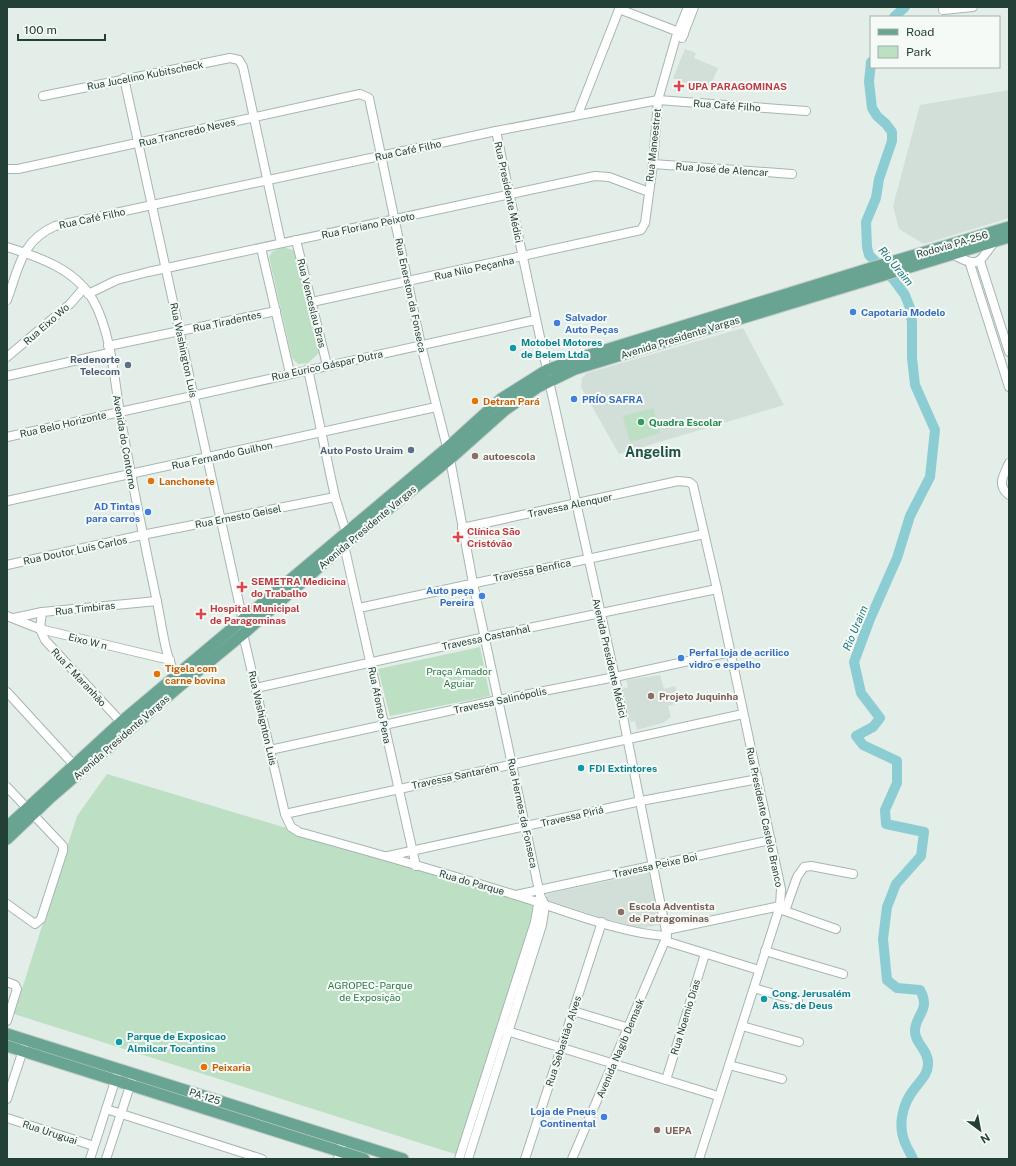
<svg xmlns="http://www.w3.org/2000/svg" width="1016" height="1166" viewBox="0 0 1016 1166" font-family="'Public Sans',sans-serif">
  <rect width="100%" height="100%" fill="#e4eee9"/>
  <g fill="#d2ded8">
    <path d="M685 49 696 53 694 58 718 68 708 92 673 78Z"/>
    <path d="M1009 90V218L924 244 899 229 893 206 920 105Z"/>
    <path d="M743 328 784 405 619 454 581 387 582 378 587 373Z"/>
    <path d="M660 675 664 689 675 686 679 703 668 706 671 717 663 723 637 730 635 721 630 722 623 689 628 687 626 680Z"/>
    <path d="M650 872 660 925 637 929 547 900V894Z"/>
  </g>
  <g fill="#bddfc4">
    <path d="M283 247 293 250 296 254 319 353 308 363 298 364 292 358 269 257 272 252Z"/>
    <path d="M653 408 660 433 630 442 623 416Z"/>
    <path d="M480 647 490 696 390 716 378 669Z"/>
    <path d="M107 774 535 903 536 908 458 1155 14 1014 77 816Z"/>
  </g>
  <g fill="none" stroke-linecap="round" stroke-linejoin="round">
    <g stroke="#8ccdd3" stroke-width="10">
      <path d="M894 17 905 7"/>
      <path d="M871 62 869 82 872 108 877 116 886 124 892 132V141L879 179 876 198 866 222 867 247 869 255 894 280 905 295 910 308 912 322V358L915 385 935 430 930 477 910 516 897 558 870 619 854 662 861 693 880 718 873 727 856 736 863 745 897 761V783L885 810 886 824 924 832 921 856 896 884 887 907 883 939 887 980 897 988 920 990C931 1010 916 1014 915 1030 914 1043 929 1050 928 1064 928 1074 921 1080 915 1088 902 1104 897 1126 906 1145 908 1150 911 1154 913 1159"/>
    </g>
    <defs>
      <g id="minor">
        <path d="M619 9 684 34"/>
        <path d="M943 10 973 7"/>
        <path d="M682 38 694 7"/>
        <path d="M124 78 243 621V634L285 814 291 827 299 832C371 852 443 872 515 895 561 909 621 934 667 936"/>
        <path d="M43 96 230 58 239 60 243 67 281 243"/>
        <path d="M578 114 620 7"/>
        <path d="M496 131 547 370"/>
        <path d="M653 164 792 174"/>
        <path d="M7 169H18L360 94 369 98 421 345 450 459 473 583 540 895 545 905 542 925 468 1159"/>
        <path d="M296 240 327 365"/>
        <path d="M7 247C39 257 75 269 93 300 111 331 115 384 121 420 132 481 144 541 157 602 162 624 165 662 179 680"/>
        <path d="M261 248 290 373"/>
        <path d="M952 254C979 268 977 265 995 241"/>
        <path d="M980 261 1009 352"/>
        <path d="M970 264 1009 387"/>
        <path d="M88 294 117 280 148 272 595 176 609 177 649 192"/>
        <path d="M7 300C19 268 21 241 55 226L496 131 658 100 806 111"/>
        <path d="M312 302 641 230 645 223 653 164 658 100 676 37 688 7"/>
        <path d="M108 346 276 311"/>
        <path d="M7 357 70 304 84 288"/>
        <path d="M308 369 335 497 346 532"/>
        <path d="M7 376 109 353"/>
        <path d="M549 381 615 677 667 936 572 1159"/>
        <path d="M7 437 535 320"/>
        <path d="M1009 463C1004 475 996 485 1009 495"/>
        <path d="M7 501 436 407"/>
        <path d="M462 528 678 481 689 482 693 485 717 589 781 889 780 906 699 1159"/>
        <path d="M344 545 416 866"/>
        <path d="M7 565 142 535 335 497"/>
        <path d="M359 608 704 534"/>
        <path d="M42 612 40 629 45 640 121 722"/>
        <path d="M7 616 40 629 170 660"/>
        <path d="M14 618 42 612 157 601"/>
        <path d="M256 688 485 637 717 589"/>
        <path d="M7 692 74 765"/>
        <path d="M270 750 498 700 615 677 730 652"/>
        <path d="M7 787 63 846V851L41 919 35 924 7 904"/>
        <path d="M285 814 743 714"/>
        <path d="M388 856 641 801 758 779"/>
        <path d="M516 895 771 840"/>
        <path d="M785 911 797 877 804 867 811 866 853 874"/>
        <path d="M667 930 780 906 785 911 836 929"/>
        <path d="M665 941 759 970"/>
        <path d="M765 951 843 974"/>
        <path d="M7 982 15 985 17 989 7 1021"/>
        <path d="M754 988 798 1001"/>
        <path d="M573 1011 629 1028"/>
        <path d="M742 1026 799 1042"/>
        <path d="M504 1030 718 1096"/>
        <path d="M729 1065 782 1079"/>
        <path d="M666 1080 705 954"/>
        <path d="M7 1099 24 1047"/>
        <path d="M106 1109 262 1159"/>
        <path d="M7 1118 94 1146"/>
        <path d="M90 1159 117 1075"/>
        <path d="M106 1159 132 1080"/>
        <path d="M338 1159 343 1140"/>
        <path d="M459 1159 535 922 539 899"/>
        <path d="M525 1159 602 922"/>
      </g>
      <g id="major">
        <path d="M7 827 121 722 447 448 501 399 547 370 586 356 871 268 1009 227"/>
        <path d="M7 839 51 797 175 690 243 634 344 545 450 459 505 410 538 387 575 369 1009 237"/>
        <path d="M7 1034 403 1159"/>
        <path d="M7 1046 364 1159"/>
      </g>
    </defs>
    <use href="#minor" stroke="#a6b6b0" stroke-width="10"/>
    <use href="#major" stroke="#c1cac7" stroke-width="13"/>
    <use href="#minor" stroke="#fff" stroke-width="8"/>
    <use href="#major" stroke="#68a491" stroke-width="11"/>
  </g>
  <g fill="#e0444e" stroke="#f5faf7" stroke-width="1.5">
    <path d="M677 80h4v4h4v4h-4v4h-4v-4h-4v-4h4z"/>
    <path d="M456 531h4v4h4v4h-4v4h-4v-4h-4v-4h4z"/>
    <path d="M240 581h4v4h4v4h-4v4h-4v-4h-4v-4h4z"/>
    <path d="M199 608h4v4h4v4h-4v4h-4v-4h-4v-4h4z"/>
  </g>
  <g fill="#3f7fe0" stroke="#f5faf7" stroke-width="1.5">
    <circle cx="853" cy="312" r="4"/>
    <circle cx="557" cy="323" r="4"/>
    <circle cx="574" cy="399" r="4"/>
    <circle cx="148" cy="512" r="4"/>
    <circle cx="482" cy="596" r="4"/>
    <circle cx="681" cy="658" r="4"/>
    <circle cx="604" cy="1117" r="4"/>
  </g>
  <g fill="#0f9aa8" stroke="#f5faf7" stroke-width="1.5">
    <circle cx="513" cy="348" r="4"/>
    <circle cx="581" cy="768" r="4"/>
    <circle cx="764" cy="999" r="4"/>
    <circle cx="119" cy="1042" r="4"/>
  </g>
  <g fill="#5c6f8a" stroke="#f5faf7" stroke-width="1.5">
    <circle cx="128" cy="365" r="4"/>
    <circle cx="411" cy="450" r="4"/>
  </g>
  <g fill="#e8710a" stroke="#f5faf7" stroke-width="1.5">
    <circle cx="475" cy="401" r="4"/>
    <circle cx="151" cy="481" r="4"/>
    <circle cx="157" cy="674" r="4"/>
    <circle cx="204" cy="1067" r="4"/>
  </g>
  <circle fill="#2e9e5b" stroke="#f5faf7" stroke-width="1.5" cx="641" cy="422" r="4"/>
  <g fill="#8d6e63" stroke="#f5faf7" stroke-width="1.5">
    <circle cx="475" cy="456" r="4"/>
    <circle cx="651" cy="696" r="4"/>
    <circle cx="621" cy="912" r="4"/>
    <circle cx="657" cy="1130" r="4"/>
  </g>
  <g text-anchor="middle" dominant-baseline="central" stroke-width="4" stroke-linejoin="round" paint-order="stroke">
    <g font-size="10" fill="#234036" stroke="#f5faf7">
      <text transform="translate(145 75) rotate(-11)">Rua Jucelino Kubitscheck</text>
      <text transform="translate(727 105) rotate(4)">Rua Café Filho</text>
      <text transform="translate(187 132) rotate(-13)">Rua Trancredo Neves</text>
      <text transform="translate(653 145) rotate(-84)">Rua Maneestret</text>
      <text transform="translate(408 150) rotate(-12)">Rua Café Filho</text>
      <text transform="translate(722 169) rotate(4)">Rua José de Alencar</text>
      <text transform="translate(509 192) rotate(78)">Rua Presidente Médici</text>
      <text transform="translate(92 218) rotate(-12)">Rua Café Filho</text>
      <text transform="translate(368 225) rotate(-12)">Rua Floriano Peixoto</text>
      <text transform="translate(952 244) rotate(-16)">Rodovia PA-256</text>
      <text transform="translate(474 268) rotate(-12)">Rua Nilo Peçanha</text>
      <text transform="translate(411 295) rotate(78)">Rua Enerston da Fonseca</text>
      <text transform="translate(312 303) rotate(76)">Rua Venceslau Bras</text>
      <text transform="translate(227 321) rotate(-12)">Rua Tiradentes</text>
      <text transform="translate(46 324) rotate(-41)">Rua Eixo Wo</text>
      <text transform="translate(680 337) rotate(-17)">Avenida Presidente Vargas</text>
      <text transform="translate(184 350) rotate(78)">Rua Washington Luís</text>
      <text transform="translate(327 365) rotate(-12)">Rua Euríco Gáspar Dutra</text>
      <text transform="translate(63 424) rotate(-13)">Rua Belo Horizonte</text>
      <text transform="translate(125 442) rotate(80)">Avenida do Contorno</text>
      <text transform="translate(222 455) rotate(-12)">Rua Fernando Guilhon</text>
      <text transform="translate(570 505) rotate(-12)">Travessa Alenquer</text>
      <text transform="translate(238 516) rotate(-11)">Rua Ernesto Geisel</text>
      <text transform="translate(367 527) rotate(-40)">Avenida Presidente Vargas</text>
      <text transform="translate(75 550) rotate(-12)">Rua Doutor Luís Carlos</text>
      <text transform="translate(532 570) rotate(-12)">Travessa Benfica</text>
      <text transform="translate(85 608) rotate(-6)">Rua Timbiras</text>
      <text transform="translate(486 637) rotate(-12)">Travessa Castanhal</text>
      <text transform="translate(88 641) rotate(14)">Eixo W n</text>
      <text transform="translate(610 658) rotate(77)">Avenida Presidente Médici</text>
      <text transform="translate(79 677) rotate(47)">Rua F Maranhão</text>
      <text transform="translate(500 700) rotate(-12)">Travessa Salinópolis</text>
      <text transform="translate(380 705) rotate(78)">Rua Afonso Pena</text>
      <text transform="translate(263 718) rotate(77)">Rua Washignton Luis</text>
      <text transform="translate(121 737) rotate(-41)">Avenida Presidente Vargas</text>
      <text transform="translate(455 776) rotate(-12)">Travessa Santarém</text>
      <text transform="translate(523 813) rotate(78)">Rua Hermes da Fonseca</text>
      <text transform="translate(572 816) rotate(-13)">Travessa Piriá</text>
      <text transform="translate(765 817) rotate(78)">Rua Presidente Castelo Branco</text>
      <text transform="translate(655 865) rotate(-12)">Travessa Peixe Boi</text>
      <text transform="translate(472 882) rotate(16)">Rua do Parque</text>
      <text transform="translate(685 1017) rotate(-73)">Rua Noemio Dias</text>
      <text transform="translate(563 1041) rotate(-72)">Rua Sebastião Alves</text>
      <text transform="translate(620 1048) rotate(-67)">Avenida Nagib Demask</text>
      <text transform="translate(205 1096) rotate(18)">PA-125</text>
      <text transform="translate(50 1132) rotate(18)">Rua Uruguai</text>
    </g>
    <g font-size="10" font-weight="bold" fill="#be3a42" stroke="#f5faf7" text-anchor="start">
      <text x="688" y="86">UPA PARAGOMINAS</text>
      <text x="467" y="531">Clínica São<tspan x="467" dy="12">Cristóvão</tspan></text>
      <text x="251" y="581">SEMETRA Medicina<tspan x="251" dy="12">do Trabalho</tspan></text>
      <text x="210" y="608">Hospital Municipal<tspan x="210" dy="12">de Paragominas</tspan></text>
    </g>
    <g font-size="10" font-weight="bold" fill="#366cbe" stroke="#f5faf7" text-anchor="start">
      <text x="861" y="312">Capotaria Modelo</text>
      <text x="565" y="317">Salvador<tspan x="565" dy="12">Auto Peças</tspan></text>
      <text x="582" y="399">PRÍO SAFRA</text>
      <text x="140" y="506" text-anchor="end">AD Tintas<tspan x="140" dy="12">para carros</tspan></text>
      <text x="474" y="590" text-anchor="end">Auto peça<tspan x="474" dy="12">Pereira</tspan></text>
      <text x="689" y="652">Perfal loja de acrilico<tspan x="689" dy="12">vidro e espelho</tspan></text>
      <text x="596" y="1111" text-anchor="end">Loja de Pneus<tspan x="596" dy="12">Continental</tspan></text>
    </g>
    <g font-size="10" font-weight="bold" fill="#0d838f" stroke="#f5faf7" text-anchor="start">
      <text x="521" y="342">Motobel Motores<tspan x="521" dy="12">de Belem Ltda</tspan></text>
      <text x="589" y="768">FDI Extintores</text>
      <text x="772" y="993">Cong. Jerusalém<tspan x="772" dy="12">Ass. de Deus</tspan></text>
      <text x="127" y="1036">Parque de Exposicao<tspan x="127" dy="12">Almilcar Tocantins</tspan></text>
    </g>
    <g font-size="10" font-weight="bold" fill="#4e5e75" stroke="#f5faf7" text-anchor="end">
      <text x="120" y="359">Redenorte<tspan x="120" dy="12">Telecom</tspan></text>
      <text x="403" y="450">Auto Posto Uraim</text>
    </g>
    <g font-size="10" font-weight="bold" fill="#c56008" stroke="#f5faf7" text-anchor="start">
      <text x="483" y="401">Detran Pará</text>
      <text x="159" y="481">Lanchonete</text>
      <text x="165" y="668">Tigela com<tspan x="165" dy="12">carne bovina</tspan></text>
      <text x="212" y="1067">Peixaria</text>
    </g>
    <g font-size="10" font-weight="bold" fill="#27864d" stroke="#f5faf7" text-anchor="start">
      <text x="649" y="422">Quadra Escolar</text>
    </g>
    <g font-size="10" font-weight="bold" fill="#785e54" stroke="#f5faf7" text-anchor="start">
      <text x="483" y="456">autoescola</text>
      <text x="659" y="696">Projeto Juquinha</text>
      <text x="629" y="906">Escola Adventista<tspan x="629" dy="12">de Patragominas</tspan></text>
      <text x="665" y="1130">UEPA</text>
    </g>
    <g font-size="10" fill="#2c7845" stroke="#f5faf7">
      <text x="459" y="671">Praça Amador<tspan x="459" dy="12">Aguiar</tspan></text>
      <text x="370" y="985">AGROPEC- Parque<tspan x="370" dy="12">de Exposição</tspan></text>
    </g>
    <g font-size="11" font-style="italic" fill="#1c747d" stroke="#f5faf7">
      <text transform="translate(896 266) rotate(50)">Rio Uraim</text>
      <text transform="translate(855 628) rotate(-67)">Rio Uraim</text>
    </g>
    <g font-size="14" font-weight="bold" fill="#1e5343" stroke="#f5faf7">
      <text x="653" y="452">Angelim</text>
    </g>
  </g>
  <rect width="1016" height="1166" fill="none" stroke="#234036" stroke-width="16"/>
  <rect x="870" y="16" width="130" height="52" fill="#f5faf7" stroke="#a1b0aa"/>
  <rect x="878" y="29" width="20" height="6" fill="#68a491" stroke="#a1b0aa"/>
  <text x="906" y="36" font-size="12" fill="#234036">Road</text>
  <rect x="878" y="46" width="20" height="12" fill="#bddfc4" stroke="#a1b0aa"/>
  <text x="906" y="56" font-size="12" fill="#234036">Park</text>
  <g transform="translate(980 1130) rotate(148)" stroke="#f5faf7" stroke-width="3" paint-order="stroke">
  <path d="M0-3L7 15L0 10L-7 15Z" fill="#234036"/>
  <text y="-6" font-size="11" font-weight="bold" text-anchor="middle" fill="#234036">N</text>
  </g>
  <path d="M18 34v6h87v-6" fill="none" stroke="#234036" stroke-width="2"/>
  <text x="24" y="34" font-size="12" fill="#234036" stroke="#f5faf7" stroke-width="3" paint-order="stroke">100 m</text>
</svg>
